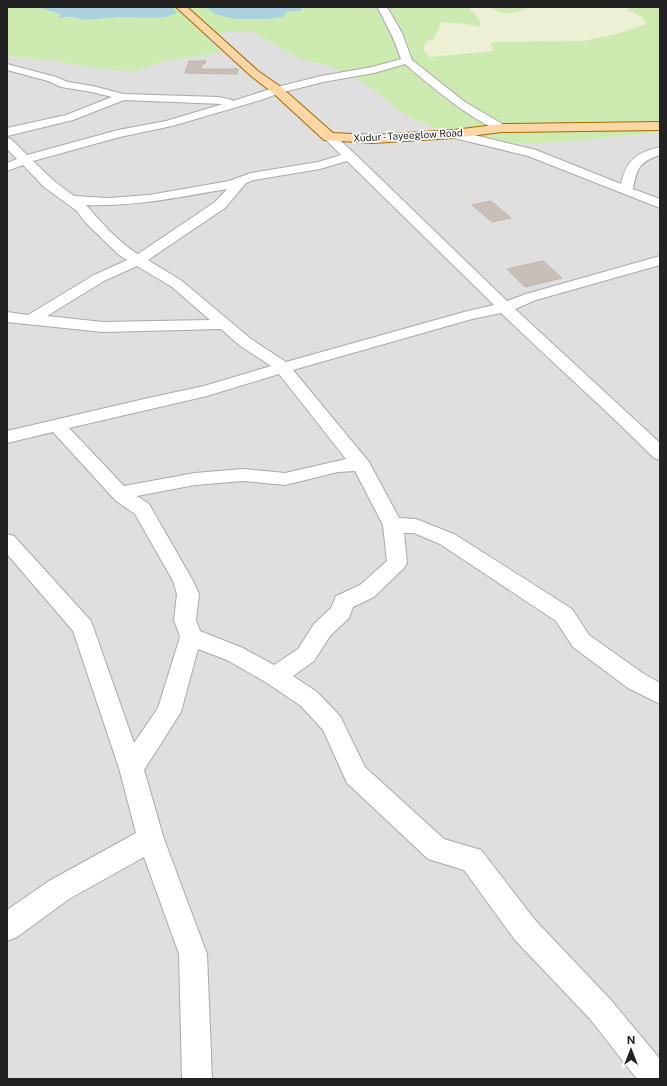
<svg xmlns="http://www.w3.org/2000/svg" width="667" height="1086" viewBox="0 0 667 1086" font-family="'Public Sans',sans-serif">
  <rect width="100%" height="100%" fill="#f2efe9"/>
  <path fill="#e0dfdf" d="M224 32H253L300 59 330 66 363 82 408 117 478 145 569 142 660 132V1079H7V56L56 61 137 71 163 61 220 53 209 39Z"/>
  <path fill="#eef0d5" d="M468 7H490L494 11 525 9 530 7H633L627 10 642 16 645 19 646 24 621 33 584 41H504L491 44 493 51 429 57 423 49 427 41 434 39 441 22 466 24 481 20Z"/>
  <g fill="#cdebb0">
    <path d="M7 7 40 8 61 14 59 18 70 17 84 20 122 17H166L173 8 172 7H206L215 14 283 17 288 12 301 11 302 7H468L481 21 479 27 466 24 441 22 434 39 427 41 423 49 429 57 493 51 491 43 495 42 584 41 620 33 646 24C644 14 634 14 626 10L633 7H660V132L569 142 478 145 408 117 363 82 330 66 300 59 253 32H224L209 39 221 53 163 61 137 71 108 70 56 61 7 56Z"/>
    <path d="M490 7H530C518 13 501 17 490 7Z"/>
  </g>
  <g fill="#aad3df">
    <path d="M28 7H172L177 13 166 17 149 18 122 17 84 20 70 17 58 18 60 14 40 8Z"/>
    <path d="M206 7H302L301 11 288 12 283 17 269 19H234L215 14Z"/>
  </g>
  <g fill="#c7bfb8" stroke="#c4b6ab">
    <path d="M189 61H206L205 64H202L201 69H238L237 74 185 73Z"/>
    <path d="M491 201 511 218 492 222 472 205Z"/>
    <path d="M543 261 562 278 525 287 507 269Z"/>
  </g>
  <g fill="none" stroke-linecap="round" stroke-linejoin="round">
    <defs>
      <g id="minor">
        <path d="M377 7H387L402 33 412 60 465 102 506 126 508 128 506 130C488 135 421 78 405 64L374 73 323 82 280 93 261 100 172 126 120 137 33 161 54 181 74 196 109 198 149 195 229 181 251 173 318 162 341 155 323 137 325 134H333L354 153 507 301 526 294 660 256V265L536 300 515 309 660 443V460L654 458C604 408 552 362 501 313L472 319 293 370 369 462 399 518 416 519 454 534 572 609 589 635 644 674 660 683V704L628 688 573 647 556 621 440 544 414 533H404L407 563 404 568 374 597 353 607 349 618 330 636 314 661 293 676 317 692 340 716 365 767 444 839 481 850 535 920 610 999 660 1059V1079H637L590 1019 515 940 464 870 428 859 347 783 323 730 301 706 267 683 227 660 198 649 181 712 144 770 164 839 207 954 212 1079H182L179 954 144 857 69 899 17 937 7 941V910L49 881 136 833 119 768 73 631 7 554V534L14 536 91 621 134 743 158 708 180 637 174 620 177 594 173 581 135 514 116 501 53 432 7 443V431L144 399 204 386 271 366 239 345 221 329 103 332 7 322V312L28 315 94 275 127 260 119 255 85 222 77 211 44 187 23 165 7 171V163L17 159 7 149V138L11 139 27 155 118 130 166 121 223 104 124 100 73 120 7 136V128L66 115 112 97 92 92 61 87 48 81 7 70V64L56 77 68 82 93 86 123 94 218 97 232 100 233 101 273 88 321 76 372 67 401 59C396 45 393 37 386 24 383 18 381 13 377 7ZM347 161 494 305 464 312 286 362 251 339 182 281 148 260 225 208 246 183 254 180 320 169ZM227 189 215 202 138 254C118 242 101 222 86 205 134 207 180 197 227 189ZM137 266 172 287 210 320 103 322 47 316 104 281ZM279 374 346 459 285 473 243 469 195 473 124 486 69 428 207 396ZM355 471 383 525 387 561 360 585 336 596 331 608 314 624 298 649 274 665 243 648 200 631 196 620 199 594 193 581 149 504 137 496 195 485 243 481 285 485 338 472Z"/>
        <path d="M454 130 536 150 621 184C627 159 636 153 660 147V155C639 162 637 168 633 189L660 199V208L528 156 450 137 448 134 450 131Z"/>
      </g>
      <path id="major" d="M176 7H187L258 71 281 87 333 133 373 135 454 130 502 124 660 122V130L502 132 454 138 373 143 324 140 273 93 250 75Z"/>
    </defs>
    <use href="#minor" stroke="#a9a9a9" stroke-width="2"/>
    <use href="#major" stroke="#a06b00" stroke-width="2"/>
    <use href="#minor" fill="#fff" fill-rule="evenodd"/>
    <use href="#major" fill="#fcd6a4" fill-rule="evenodd"/>
  </g>
  <g text-anchor="middle" dominant-baseline="central" stroke-width="3.5" stroke-linejoin="round" paint-order="stroke">
    <g font-size="10" fill="#222" stroke="#fff">
      <text transform="translate(408 135) rotate(-3)">Xudur - Tayeeglow Road</text>
    </g>
  </g>
  <rect width="667" height="1086" fill="none" stroke="#222222" stroke-width="16"/>
  <g transform="translate(631 1050)" stroke="#ffffff" stroke-width="3" paint-order="stroke">
  <path d="M0-3L7 15L0 10L-7 15Z" fill="#222222"/>
  <text y="-6" font-size="11" font-weight="bold" text-anchor="middle" fill="#222222">N</text>
  </g>
</svg>
